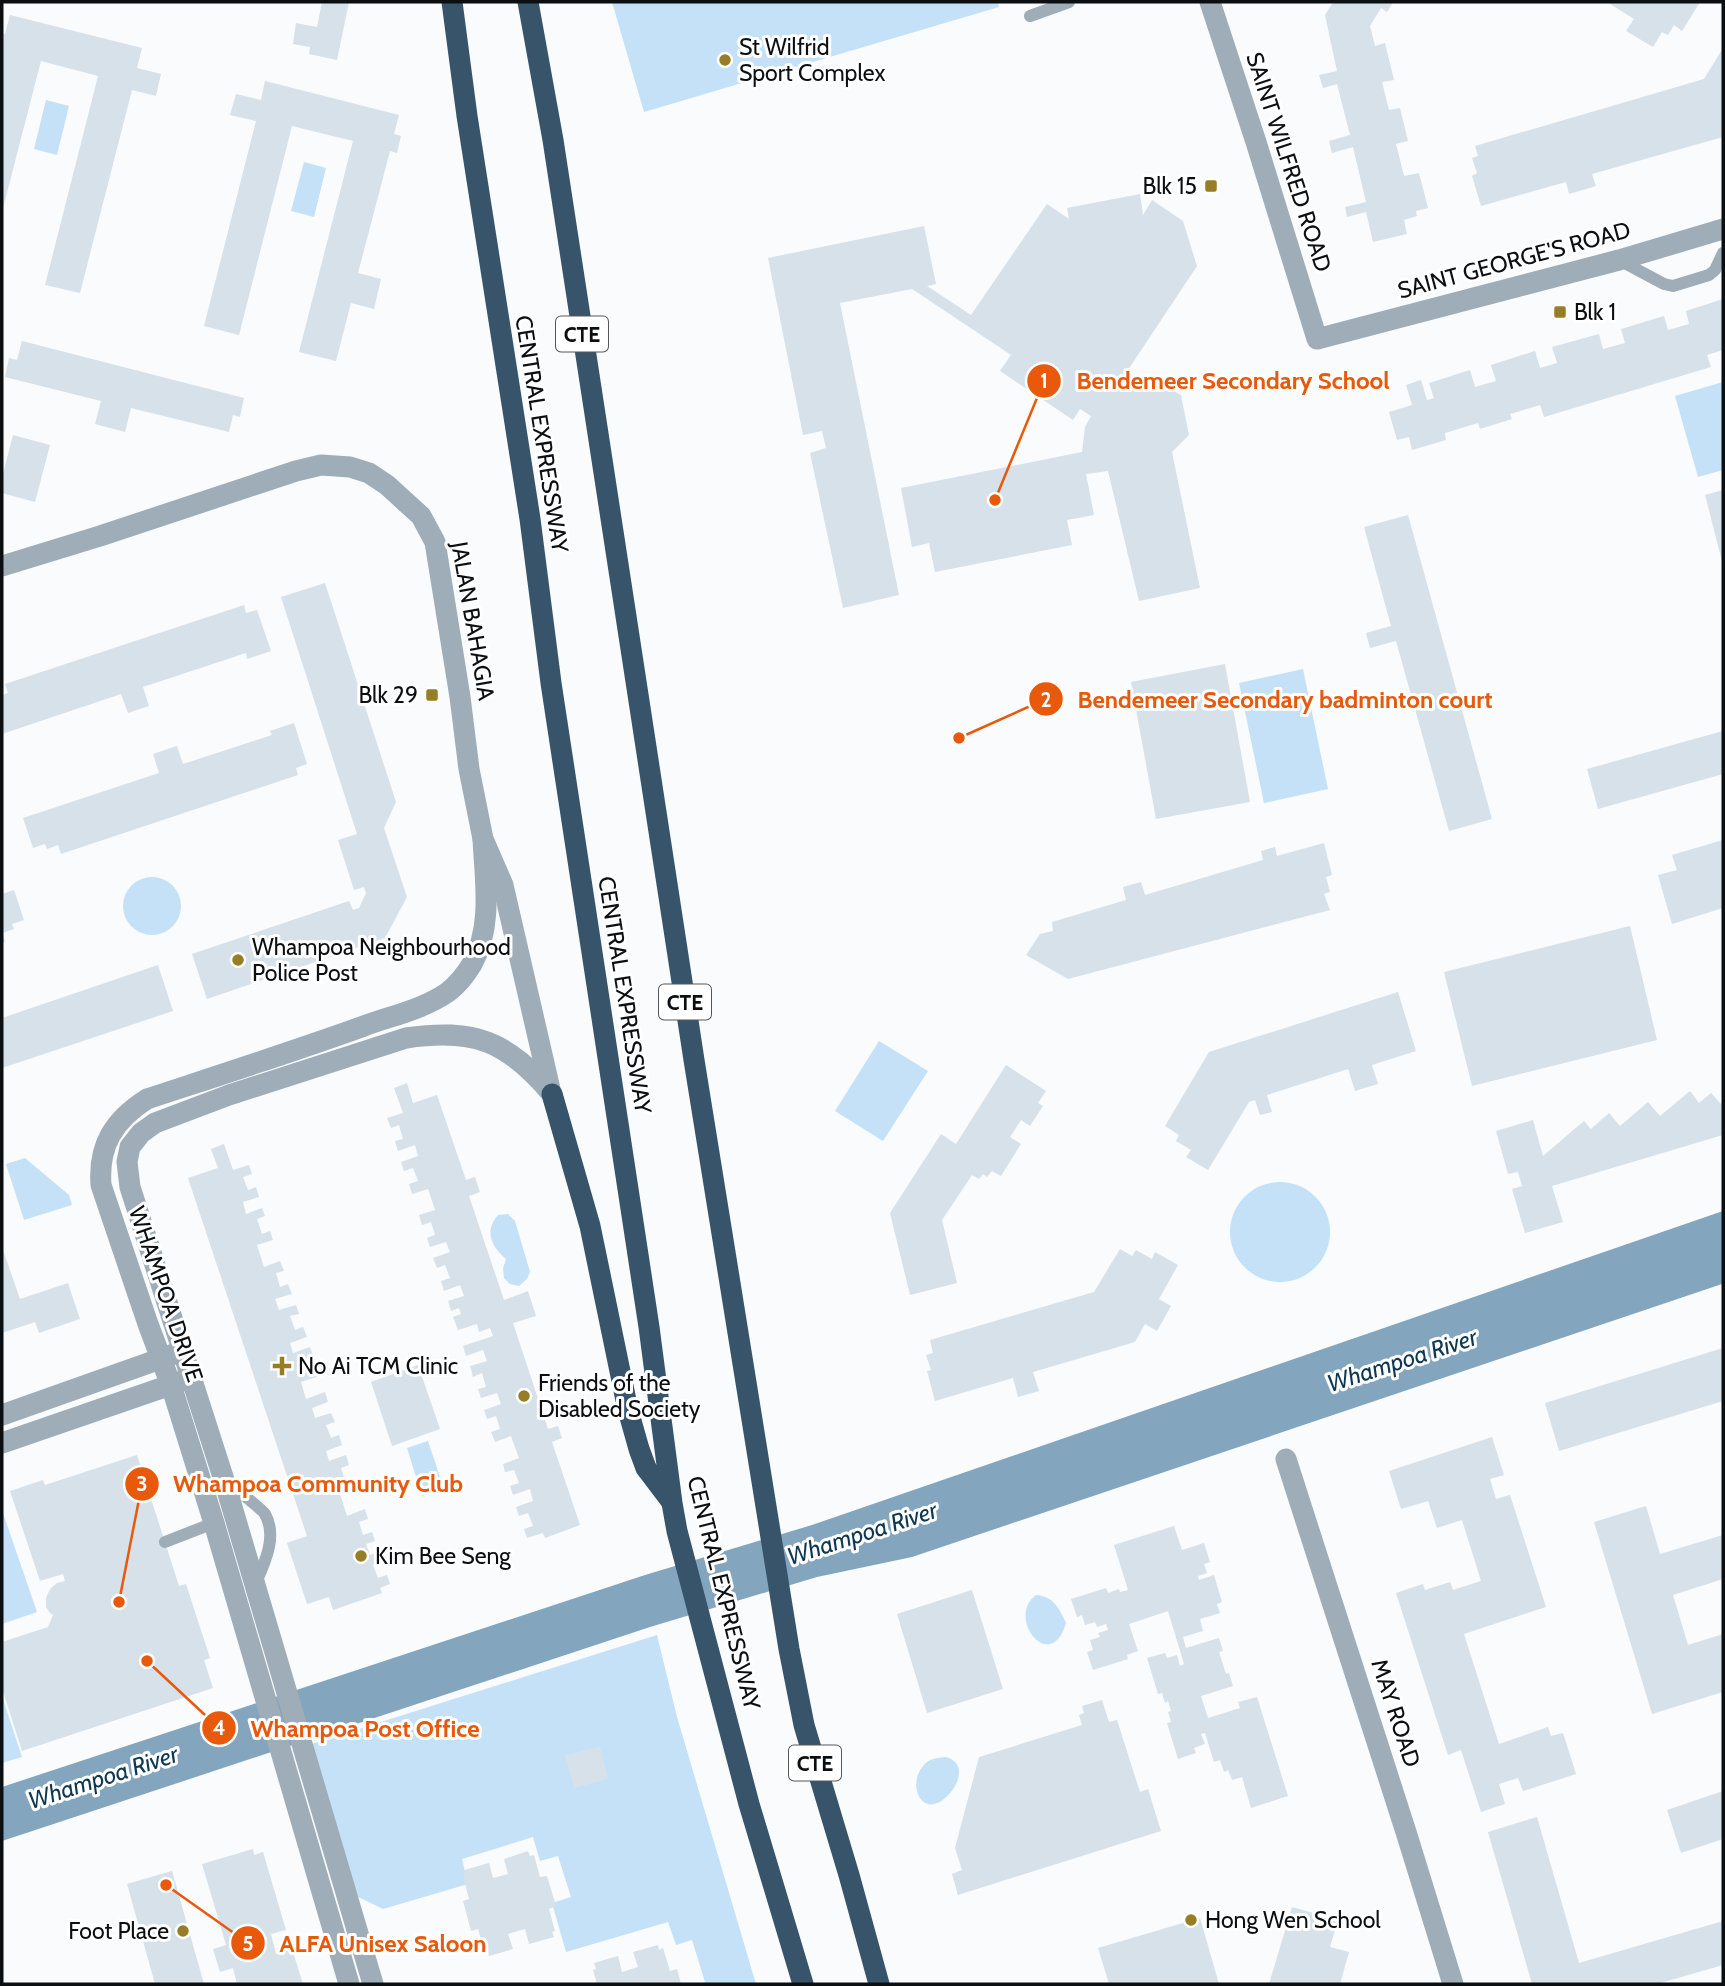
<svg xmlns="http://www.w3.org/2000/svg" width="1725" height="1986" viewBox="0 0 1725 1986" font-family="Cabin,sans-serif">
  <rect width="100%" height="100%" fill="#f9fbfd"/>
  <g fill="#c4e1f8">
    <path d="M612 2H998L999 7 644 112Z"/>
    <path d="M46 100 69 106 57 155 34 149Z"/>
    <path d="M304 162 326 168 314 217 291 211Z"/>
    <path d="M1723 382V470L1698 477 1675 396Z"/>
    <path d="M1303 669 1328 789 1264 803 1239 683Z"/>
    <circle cx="152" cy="906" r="29"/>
    <path d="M879 1041 928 1071 883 1141 835 1111Z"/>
    <path d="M25 1158 69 1195 72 1205 24 1220 6 1164Z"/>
    <circle cx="1280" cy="1232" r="50"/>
    <path d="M508 1214 515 1221 530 1272 527 1279 519 1286 510 1284 504 1278 503 1268 506 1259C491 1246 484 1231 498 1215Z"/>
    <path d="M428 1441 444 1489 422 1496 407 1448Z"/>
    <path d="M2 1510 37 1612 2 1624Z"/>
    <path d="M1036 1595C1053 1596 1059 1608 1066 1623 1051 1675 1005 1618 1036 1595Z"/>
    <path d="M657 1635 677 1717 756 1984H701L705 1982 692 1940 676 1945 668 1922 566 1952 552 1903 571 1897 558 1856 540 1861 533 1837 462 1859 468 1884 383 1909 352 1894 305 1746Z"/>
    <path d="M2 1696 22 1757 2 1763Z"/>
    <path d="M946 1757C979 1766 941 1816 924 1802 912 1793 915 1772 926 1763 931 1758 939 1758 946 1757Z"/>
  </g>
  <path fill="#84a5be" d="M1723 1211 1722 1284 912 1557 817 1577 650 1627 2 1841V1787L645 1575 812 1525Z"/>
  <g fill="#d6e1ea">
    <path d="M322 2H349L337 60 309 54 310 47 293 44 296 23 317 27Z"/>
    <path d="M1333 2H1393L1387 12 1381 8 1370 26 1375 46 1385 43 1394 80 1382 82 1389 110 1400 108 1408 141 1396 144 1404 176 1419 173 1428 208 1416 211 1417 216 1404 220 1407 234 1373 242 1366 212 1347 217 1345 207 1366 202 1353 147 1332 153 1329 141 1350 135 1337 84 1323 88 1319 75 1337 71 1325 15Z"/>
    <path d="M1607 2H1700L1682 31 1674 25 1668 35 1662 32 1653 47 1626 31 1634 19Z"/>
    <path d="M10 15 142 48 137 68 161 74 156 96 132 90 80 293 45 285 98 76 41 61 2 212V34H5Z"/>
    <path d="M1723 48V137L1592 174 1596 186 1569 194 1566 182 1481 206 1472 176 1477 173 1472 158 1478 156 1475 146 1704 79Z"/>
    <path d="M265 81 399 115 394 134 401 136 397 153 390 151 358 273 381 279 374 309 351 303 336 361 299 352 353 141 292 126 239 335 204 326 256 121 230 115 236 94 261 100Z"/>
    <path d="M1140 194 1143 215 1152 200 1183 221 1197 266 1114 391 1154 381 1181 395 1189 435 1172 452 1200 588 1139 601 1108 471 1086 474 1094 515 1067 520 1072 545 935 572 929 543 912 547 901 488 1082 452 1085 427 1091 416 1080 409 1073 420 1000 371 1011 355 912 289 840 303 899 595 843 608 810 453 826 448 822 431 803 435 768 258 924 226 936 284 927 286 971 315 1047 204 1069 219 1067 208Z"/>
    <path d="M1723 299V350L1707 355 1711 367 1544 417 1540 405 1510 414 1512 419 1480 429 1478 423 1445 433 1446 440 1412 450 1409 437 1397 440 1389 412 1412 405 1406 385 1421 380 1427 400 1434 398 1429 383 1470 370 1475 387 1496 381 1491 365 1535 351 1540 368 1557 363 1552 347 1599 334 1603 349 1625 343 1621 329 1664 316 1668 330 1689 324 1686 311Z"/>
    <path d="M22 341 244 398 240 417 233 415 229 432 131 408 125 432 95 424 101 401 5 377 9 358 17 360Z"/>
    <path d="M13 435 50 445 35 502 2 493V478Z"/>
    <path d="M1723 490V560L1722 561 1705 495Z"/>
    <path d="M1408 515 1492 819 1449 831 1396 641 1370 648 1366 633 1391 626 1364 527Z"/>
    <path d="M325 583 396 802 384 828 407 897 385 938 207 999 192 954 349 901 353 910 359 908 366 893 364 887 354 890 338 840 357 834 281 597Z"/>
    <path d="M244 605 246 613 257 610 271 651 247 659 246 653 143 687 149 706 128 713 121 694 2 734V695L8 693 5 684Z"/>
    <path d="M1225 664 1250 802 1156 819 1131 682Z"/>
    <path d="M294 723 307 764 296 768 298 775 61 854 58 845 47 849 45 844 33 848 23 818 159 773 153 754 177 746 183 764 272 735 270 731Z"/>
    <path d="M1723 731V774L1598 809 1587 769Z"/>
    <path d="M1723 840V908L1672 924 1658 875 1677 870 1672 855Z"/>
    <path d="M1324 843 1332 875 1326 877 1330 892 1324 894 1330 910 1068 979 1026 955 1040 934 1053 931 1052 922 1126 900 1123 887 1141 882 1145 895 1263 860 1261 851 1275 847 1277 856Z"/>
    <path d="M14 890 24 920 12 924 14 929 3 933 5 942 2 943V894Z"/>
    <path d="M1630 926 1657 1040 1472 1086 1444 972Z"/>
    <path d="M158 965 173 1011 2 1068V1018Z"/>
    <path d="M1398 992 1416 1051 1372 1065 1378 1084 1355 1091 1348 1069 1267 1095 1272 1112 1260 1115 1255 1100 1249 1102 1208 1170 1186 1157 1191 1150 1176 1141 1179 1135 1165 1126 1209 1052Z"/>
    <path d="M1006 1065 1046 1091 1038 1103 1043 1106 1030 1126 1021 1120 1010 1137 1021 1144 1001 1176 992 1171 987 1177 983 1174 979 1179 972 1175 942 1220 957 1283 910 1295 890 1213 941 1134 956 1144Z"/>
    <path d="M407 1083 413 1103 437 1095 466 1180 475 1177 480 1192 469 1196 504 1300 528 1291 536 1316 513 1323 548 1429 558 1426 562 1438 552 1442 580 1525 545 1538 543 1533 527 1538 524 1529 533 1526 528 1513 519 1516 516 1507 533 1501 530 1489 513 1495 510 1486 519 1483 514 1470 505 1472 503 1464 519 1458 511 1436 495 1442 491 1432 500 1429 496 1416 487 1419 484 1410 501 1404 497 1393 481 1398 478 1389 486 1387 482 1373 473 1377 470 1366 487 1361 483 1350 466 1356 463 1346 493 1336 490 1328 479 1332 477 1324 458 1330 453 1317 461 1314 459 1308 451 1311 448 1301 464 1296 460 1285 444 1291 441 1281 450 1278 445 1265 437 1268 433 1258 450 1252 446 1242 430 1247 427 1238 435 1235 431 1222 422 1225 419 1215 435 1210 428 1189 412 1194 409 1184 418 1181 413 1168 404 1171 401 1162 418 1156 415 1145 398 1151 395 1141 403 1139 399 1125 391 1128 387 1118 403 1113 394 1088Z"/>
    <path d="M1690 1091 1699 1103 1711 1093 1721 1104 1723 1102V1135L1552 1186 1563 1222 1525 1233 1512 1189 1522 1186 1518 1172 1508 1174 1496 1131 1533 1120 1543 1156 1584 1121 1591 1129 1609 1113 1620 1126 1648 1102 1660 1116Z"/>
    <path d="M224 1144 233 1170 249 1165 252 1174 243 1177 248 1190 256 1187 259 1197 243 1202 246 1214 262 1208 265 1216 257 1219 262 1234 270 1231 273 1240 257 1245 264 1267 280 1261 284 1271 276 1273 280 1287 288 1284 292 1294 275 1299 279 1310 296 1305 299 1314 290 1316 295 1330 303 1327 307 1337 290 1343 293 1353 310 1347 313 1356 305 1359 307 1367 315 1364 319 1376 301 1382 306 1399 325 1392 328 1402 312 1408 315 1418 331 1413 335 1422 326 1425 331 1438 339 1435 342 1445 326 1451 329 1461 346 1455 349 1465 341 1468 345 1481 354 1478 357 1488 340 1494 347 1516 365 1509 368 1519 359 1522 363 1535 372 1532 375 1541 366 1544 370 1555 379 1552 382 1562 373 1565 378 1578 387 1575 390 1584 380 1588 382 1593 333 1610 329 1597 307 1604 287 1543 307 1536 188 1178 218 1168 211 1149Z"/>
    <path d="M2 1247 20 1299 68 1283 80 1319 39 1333 35 1322 2 1333Z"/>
    <path d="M1120 1249 1132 1256 1136 1250 1152 1259 1155 1252 1178 1265 1159 1299 1171 1306 1157 1331 1145 1324 1135 1342 1033 1372 1039 1391 1018 1397 1013 1378 935 1401 927 1371 931 1370 926 1355 933 1353 930 1340 1094 1292Z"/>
    <path d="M1723 1348V1401L1559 1451 1545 1403Z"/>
    <path d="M418 1365 440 1429 392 1446 371 1382Z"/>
    <path d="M1492 1437 1504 1475 1490 1479 1496 1499 1510 1495 1546 1607 1464 1634 1499 1744 1548 1727 1551 1736 1563 1733 1576 1774 1523 1791 1518 1778 1499 1784 1505 1804 1481 1812 1461 1750 1448 1755 1396 1593 1423 1584 1425 1590 1450 1582 1453 1590 1481 1581 1462 1520 1437 1528 1428 1501 1401 1509 1389 1471Z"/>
    <path d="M137 1455 179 1586 186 1584 210 1658 204 1660 213 1688 22 1751 2 1688V1642L48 1627 53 1615 50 1613 46 1607V1598L50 1589 57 1583 65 1581 63 1574 40 1581 10 1491 43 1480 45 1485Z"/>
    <path d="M1646 1506 1660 1554 1723 1535V1579L1673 1595 1688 1645 1723 1634V1692L1652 1714 1594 1522Z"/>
    <path d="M1174 1526 1182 1550 1204 1543 1210 1562 1204 1564 1207 1573 1198 1576 1199 1580 1214 1575 1222 1602 1217 1604 1220 1613 1200 1619 1203 1631 1183 1637 1186 1648 1219 1638 1223 1651 1219 1652 1226 1674 1229 1673 1233 1686 1201 1696 1208 1718 1240 1708 1238 1702 1257 1697 1288 1796 1251 1808 1242 1777 1232 1780 1228 1770 1224 1772 1220 1760 1214 1762 1205 1733 1201 1734 1205 1744 1194 1748 1196 1753 1178 1759 1167 1723 1171 1722 1168 1712 1171 1711 1168 1701 1165 1703 1162 1693 1158 1694 1147 1658 1165 1653 1167 1658 1177 1655 1180 1666 1184 1664 1168 1611 1129 1624 1138 1651 1127 1655 1128 1659 1093 1670 1087 1652 1093 1650 1090 1640 1100 1637 1098 1633 1108 1630 1106 1624 1097 1627 1095 1622 1085 1625 1082 1615 1077 1617 1071 1599 1106 1588 1108 1593 1119 1589 1120 1592 1128 1590 1114 1545Z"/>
    <path d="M972 1590 1003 1689 927 1713 897 1614Z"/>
    <path d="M1102 1700 1109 1722 1117 1720 1140 1792 1148 1789 1161 1831 958 1895 952 1874 962 1870 955 1848 979 1757 1082 1725 1079 1715 1084 1713 1082 1706Z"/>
    <path d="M600 1746 608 1779 574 1788 565 1755Z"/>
    <path d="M1723 1791V1839L1681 1853 1667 1810Z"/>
    <path d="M1537 1817 1579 1963 1723 1921V1965L1657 1984H1532L1488 1832Z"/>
    <path d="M253 1849 254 1855 263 1852 286 1930 271 1934 276 1954 292 1949 303 1984H237L233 1968 220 1972 213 1949 226 1945 202 1864Z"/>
    <path d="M528 1851 530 1856 534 1855 540 1877 547 1876 556 1906 549 1909 555 1931 552 1932 554 1937 529 1944 525 1929 508 1934 513 1949 489 1956 488 1950 484 1951 478 1929 471 1931 463 1901 469 1899 463 1876 466 1875 464 1870 489 1863 493 1878 508 1874 504 1859Z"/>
    <path d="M172 1871 204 1984H155L127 1884Z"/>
    <path d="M1292 1907 1338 1920 1330 1947 1349 1952 1340 1984H1269Z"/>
    <path d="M1200 1918 1219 1984H1109L1098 1948Z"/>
    <path d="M658 1945 659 1950 663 1948 670 1971 677 1969 681 1984H597L593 1970 596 1969 594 1963 618 1956 622 1972 638 1967 633 1952Z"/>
  </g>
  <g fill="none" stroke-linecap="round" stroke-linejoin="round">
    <g stroke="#9eadb8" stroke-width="12">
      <path d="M1030 16 1069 2"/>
      <path d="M1619 260 1664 284 1673 286 1709 275 1715 270 1723 253"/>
      <path d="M226 1481C233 1487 262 1509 265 1514 278 1537 264 1564 255 1585"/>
      <path d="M165 1542 214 1523"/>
    </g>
    <g stroke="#9eadb8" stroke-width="21">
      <path d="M1210 2 1256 142 1317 339 1619 260 1723 229"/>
      <path d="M2 566 100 536 296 471 321 465 350 467 369 473 387 485 421 516 435 542 460 697 469 769 483 839 503 885 550 1089"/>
      <path d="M2 1415 174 1354"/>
      <path d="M2 1443 182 1381"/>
      <path d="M1286 1459 1406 1832 1453 1984"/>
      <path d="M349 1984 214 1523 171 1385 148 1324 101 1185C98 1145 114 1120 147 1099 220 1075 292 1052 364 1026 391 1016 424 1009 448 992 457 985 466 974 472 964 493 927 485 880 483 839"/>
      <path d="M373 1984 224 1480 130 1187 127 1162 130 1147 141 1133 155 1123 229 1095 406 1038C475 1028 507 1041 552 1094"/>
    </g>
    <g stroke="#37546b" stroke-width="21">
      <path d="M452 2 467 116 530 519 551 683 649 1327 672 1503 677 1531 749 1804 803 1984"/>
      <path d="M528 2 553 140 694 1060 789 1649 804 1725 849 1875 879 1984"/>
      <path d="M552 1094 590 1226 628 1410 639 1449 646 1468 671 1501"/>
    </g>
  </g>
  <g fill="#977d25" stroke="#fff" stroke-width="2.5">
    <circle cx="725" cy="60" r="7"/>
    <rect x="1204" y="179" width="14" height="14" rx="3.5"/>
    <rect x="1553" y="305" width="14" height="14" rx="3.5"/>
    <rect x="425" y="688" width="14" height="14" rx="3.5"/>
    <circle cx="238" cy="960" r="7"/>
    <path d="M278.5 1355.5h7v7h7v7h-7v7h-7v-7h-7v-7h7z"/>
    <circle cx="524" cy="1396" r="7"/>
    <circle cx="361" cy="1556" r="7"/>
    <circle cx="1191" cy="1920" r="7"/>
    <circle cx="183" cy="1931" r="7"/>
  </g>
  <g text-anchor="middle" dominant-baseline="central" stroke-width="6" stroke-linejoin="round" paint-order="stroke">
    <g fill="#fff" stroke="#545759" stroke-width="2">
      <rect x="556" y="316.5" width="52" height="35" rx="5"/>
      <rect x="659" y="984.5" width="52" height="35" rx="5"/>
      <rect x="789" y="1745.5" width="52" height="35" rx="5"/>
    </g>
    <g font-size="21" font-weight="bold" fill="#0b0f12">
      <text x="582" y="334">CTE</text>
      <text x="685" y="1002">CTE</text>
      <text x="815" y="1763">CTE</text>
    </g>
    <g font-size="23" fill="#0b0f12" stroke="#fff" text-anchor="start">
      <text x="739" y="47">St Wilfrid<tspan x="739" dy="26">Sport Complex</tspan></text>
      <text x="1197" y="186" text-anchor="end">Blk 15</text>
      <text x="1574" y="312">Blk 1</text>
      <text x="418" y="695" text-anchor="end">Blk 29</text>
      <text x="252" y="947">Whampoa Neighbourhood<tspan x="252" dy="26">Police Post</tspan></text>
      <text x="298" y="1366">No Ai TCM Clinic</text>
      <text x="538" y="1383">Friends of the<tspan x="538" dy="26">Disabled Society</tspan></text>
      <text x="375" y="1556">Kim Bee Seng</text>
      <text x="1205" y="1920">Hong Wen School</text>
      <text x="169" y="1931" text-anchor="end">Foot Place</text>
    </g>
    <g font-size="23" fill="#0b0f12" stroke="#fff">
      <text transform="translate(1289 162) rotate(72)">SAINT WILFRED ROAD</text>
      <text transform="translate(1514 260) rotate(-15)">SAINT GEORGE'S ROAD</text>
      <text transform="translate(542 434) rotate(81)">CENTRAL EXPRESSWAY</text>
      <text transform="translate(473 621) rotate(80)">JALAN BAHAGIA</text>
      <text transform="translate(625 995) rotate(81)">CENTRAL EXPRESSWAY</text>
      <text transform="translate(166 1294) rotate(71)">WHAMPOA DRIVE</text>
      <text transform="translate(724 1593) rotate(76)">CENTRAL EXPRESSWAY</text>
      <text transform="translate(1396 1713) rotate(72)">MAY ROAD</text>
    </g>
    <g font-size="24" font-style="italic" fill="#0e3752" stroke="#fff">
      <text transform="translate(1402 1360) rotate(-18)">Whampoa River</text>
      <text transform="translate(862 1533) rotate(-18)">Whampoa River</text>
      <text transform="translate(103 1777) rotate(-18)">Whampoa River</text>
    </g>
  </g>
  <path fill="none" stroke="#e8590c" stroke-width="2.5" d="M995 500L1044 381M959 738L1046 699M119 1602L142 1484M147 1661L219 1728M166 1885L248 1943"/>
  <g fill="#e8590c" stroke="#fff" stroke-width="2.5">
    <circle cx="995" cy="500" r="7"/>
    <circle cx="959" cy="738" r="7"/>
    <circle cx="119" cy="1602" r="7"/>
    <circle cx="147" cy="1661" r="7"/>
    <circle cx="166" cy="1885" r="7"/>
    <circle cx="1044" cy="381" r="18"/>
    <circle cx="1046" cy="699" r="18"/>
    <circle cx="142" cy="1484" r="18"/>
    <circle cx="219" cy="1728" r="18"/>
    <circle cx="248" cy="1943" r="18"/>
  </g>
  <g font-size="21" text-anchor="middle" font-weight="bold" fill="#fff">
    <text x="1044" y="388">1</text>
    <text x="1046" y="707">2</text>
    <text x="142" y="1491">3</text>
    <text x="219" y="1735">4</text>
    <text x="248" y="1951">5</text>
  </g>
  <g font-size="24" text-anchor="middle" font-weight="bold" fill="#e8590c" stroke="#fff" stroke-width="6" stroke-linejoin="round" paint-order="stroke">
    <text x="1233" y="389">Bendemeer Secondary School</text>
    <text x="1285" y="708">Bendemeer Secondary badminton court</text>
    <text x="318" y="1492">Whampoa Community Club</text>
    <text x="365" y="1737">Whampoa Post Office</text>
    <text x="383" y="1952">ALFA Unisex Saloon</text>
  </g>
  <rect width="1725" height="1986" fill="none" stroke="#0b0f12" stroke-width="7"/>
</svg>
